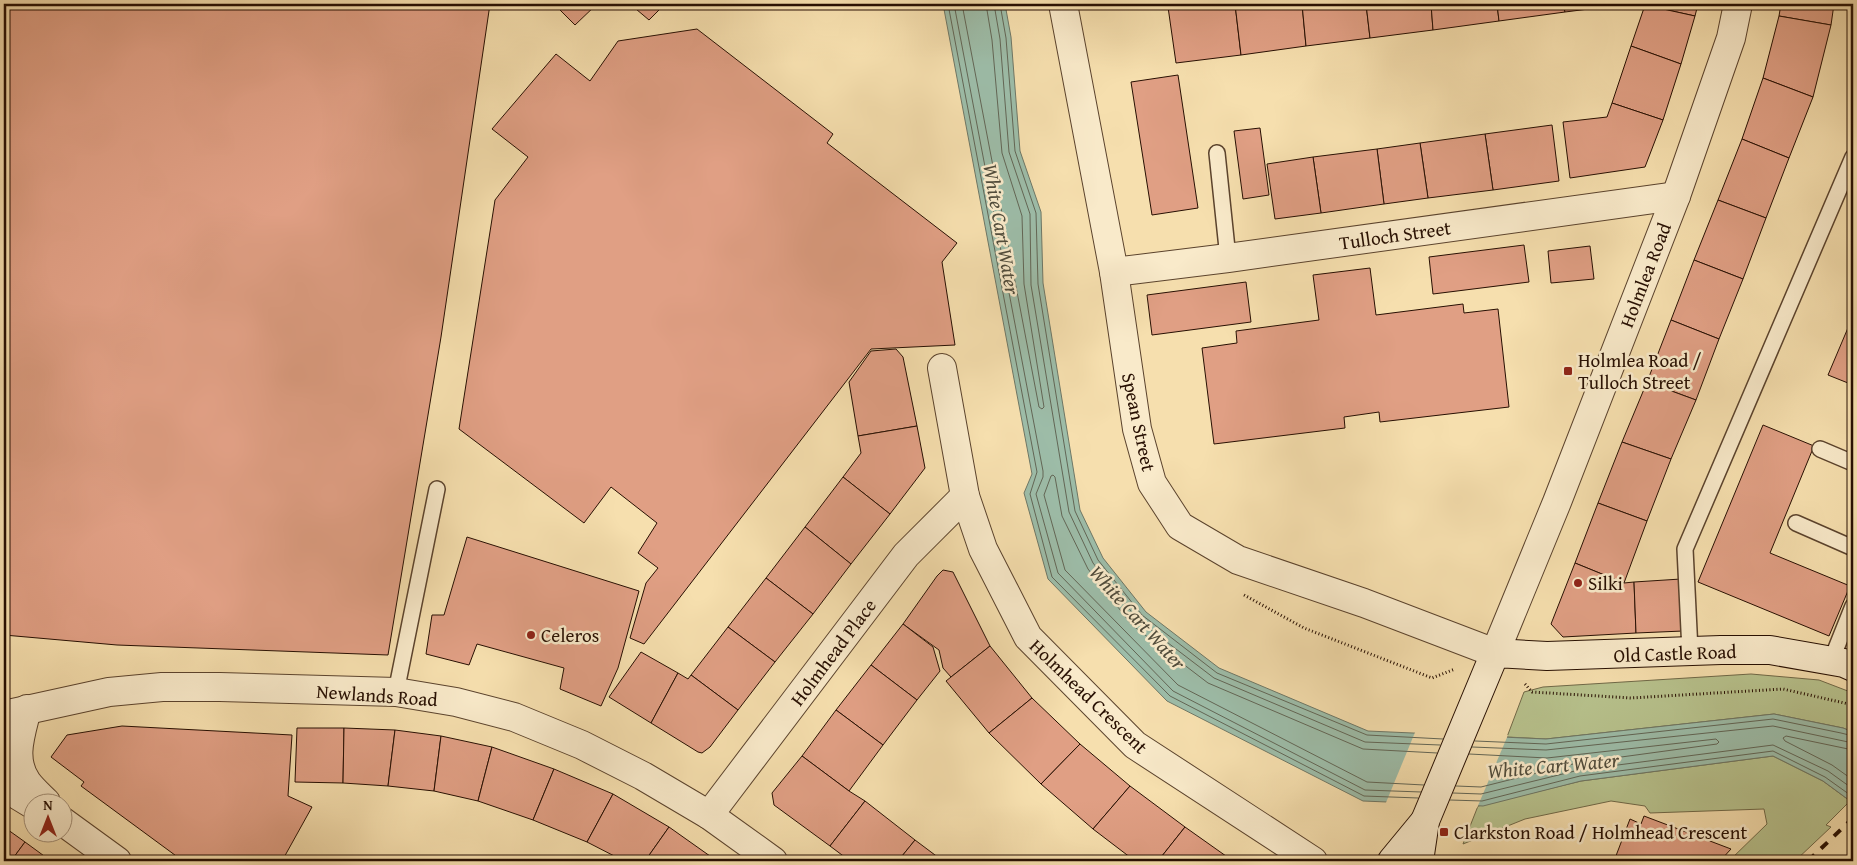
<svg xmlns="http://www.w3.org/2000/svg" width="1857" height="865" viewBox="0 0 1857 865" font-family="'Gentium Book Plus',serif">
  <rect width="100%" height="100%" fill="#f6dfae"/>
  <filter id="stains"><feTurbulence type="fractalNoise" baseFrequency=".004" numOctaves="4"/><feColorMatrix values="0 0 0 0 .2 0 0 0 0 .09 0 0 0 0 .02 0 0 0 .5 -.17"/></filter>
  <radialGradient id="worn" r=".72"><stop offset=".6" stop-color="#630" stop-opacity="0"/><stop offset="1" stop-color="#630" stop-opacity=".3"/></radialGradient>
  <g fill="#b8c38e" stroke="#706948">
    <path d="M1751 674 1819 680 1853 693V732L1843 728 1774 714 1546 739 1507 737 1524 692 1543 687Z"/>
    <path d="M1773 756 1823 781 1850 801 1826 825 1831 827 1795 861H1729L1767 824 1764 809 1650 813 1645 806 1611 801 1525 819 1463 844 1478 806 1581 781Z"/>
  </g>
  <path fill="#9dbda9" stroke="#6e7766" d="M943 4H1005L1011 37 1020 151 1041 212 1043 283 1080 510 1103 558 1146 612 1219 668 1368 731 1546 739 1774 714 1843 728 1853 732V803L1823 781 1773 756 1581 781 1483 806 1363 801 1167 701 1048 579 1024 493 1032 474Z"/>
  <path fill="#f6dfae" d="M1416 730 1508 735 1477 808 1385 805Z"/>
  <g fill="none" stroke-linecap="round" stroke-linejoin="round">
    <g stroke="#626656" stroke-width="1">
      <path d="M948 4 1037 472 1030 494 1052 577 1170 696 1364 796 1418 798"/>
      <path d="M954 4 1043 471V477L1036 494 1058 573 1173 691 1365 790 1421 792"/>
      <path d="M962 4 1039 407 1042 409 1044 407 1024 284 1022 216 1002 153 992 40 986 4"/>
      <path d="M994 4 1000 39 1009 152 1030 214 1031 285 1069 512 1093 563 1138 620 1214 678 1365 742 1440 745"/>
      <path d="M1000 4 1006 38 1015 151 1036 213 1038 284 1075 511 1098 560 1142 615 1217 673 1367 735 1443 739"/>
      <path d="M1475 741 1546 744 1773 719 1841 733 1853 736"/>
      <path d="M1472 747 1546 750 1773 726 1853 743"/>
      <path d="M1853 750 1786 736 1783 738 1785 741 1832 765 1853 780"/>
      <path d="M1424 785 1367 782 1178 685 1065 570 1044 495 1051 476 1053 475 1055 477 1062 516 1088 569 1132 625 1208 683 1363 749 1437 753"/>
      <path d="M1456 786 1481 787 1577 763 1717 744 1719 742 1716 739 1547 758 1469 754"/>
      <path d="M1453 793 1481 794 1579 770 1773 745 1828 771 1853 789"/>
      <path d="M1450 800 1482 801 1580 776 1773 751 1825 777 1853 797"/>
    </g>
  </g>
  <g fill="#e09f84" stroke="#270f02">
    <path d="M4 4H490L441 337 388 655 117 645 4 635Z"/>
    <path d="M554 4H597L575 25Z"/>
    <path d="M630 4H665L649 20Z"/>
    <path d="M1198 4H1235L1241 55 1176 63 1168 7Z"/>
    <path d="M1235 4H1302L1306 46 1241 55Z"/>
    <path d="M1302 4H1366L1370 38 1306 46Z"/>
    <path d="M1366 4H1431L1433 30 1370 38Z"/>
    <path d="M1431 4H1497L1499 21 1433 30Z"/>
    <path d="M1497 4H1563L1565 12 1499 21Z"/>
    <path d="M1563 4H1628L1565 12Z"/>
    <path d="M1645 4H1698L1695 16 1645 5Z"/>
    <path d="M1781 4H1834L1831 25 1779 16Z"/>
    <path d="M1645 5 1695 16 1681 64 1631 46Z"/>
    <path d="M1779 16 1831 25 1813 97 1763 78Z"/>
    <path d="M697 29 833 134 827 143 957 243 942 262 955 345 871 349 644 644 630 638 646 583 658 568 638 553 657 523 611 487 584 523 459 429 495 200 528 157 492 129 556 54 590 81 618 41Z"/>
    <path d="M1631 46 1681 64 1663 120 1612 103Z"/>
    <path d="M1178 75 1198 208 1152 215 1131 82Z"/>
    <path d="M1763 78 1813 97 1789 158 1742 139Z"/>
    <path d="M1612 103 1663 120 1645 167 1570 178 1563 122 1607 117Z"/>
    <path d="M1552 125 1559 181 1493 190 1485 134Z"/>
    <path d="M1260 128 1269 195 1243 199 1234 131Z"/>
    <path d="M1485 134 1493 190 1428 198 1420 143Z"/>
    <path d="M1742 139 1789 158 1766 218 1718 200Z"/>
    <path d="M1420 143 1428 198 1384 204 1377 149Z"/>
    <path d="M1377 149 1384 204 1321 213 1313 157Z"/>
    <path d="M1313 157 1321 213 1275 219 1267 164Z"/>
    <path d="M1718 200 1766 218 1743 279 1694 260Z"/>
    <path d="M1524 245 1529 282 1433 294 1429 257Z"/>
    <path d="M1590 246 1594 279 1551 283 1548 251Z"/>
    <path d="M1694 260 1743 279 1719 339 1671 320Z"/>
    <path d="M1370 268 1376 315 1463 304 1464 313 1498 309 1509 407 1380 422 1379 412 1344 417 1345 428 1214 444 1202 348 1237 343 1236 331 1319 320 1313 275Z"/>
    <path d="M1246 282 1251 322 1152 335 1147 295Z"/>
    <path d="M1853 316V385L1828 375Z"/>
    <path d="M1671 320 1719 339 1696 400 1647 382Z"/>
    <path d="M896 349 903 357 917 426 858 436 849 382 871 351Z"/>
    <path d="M1647 382 1696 400 1671 459 1622 442Z"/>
    <path d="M1763 425 1814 446 1770 553 1850 586 1829 636 1698 582Z"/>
    <path d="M917 426 925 468 890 514 843 477 861 453 858 436Z"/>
    <path d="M1622 442 1671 459 1647 521 1598 503Z"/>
    <path d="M843 477 890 514 851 564 805 527Z"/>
    <path d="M1598 503 1647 521 1624 583 1575 563Z"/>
    <path d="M805 527 851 564 813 614 766 578Z"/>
    <path d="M467 537 639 591 618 668 601 706 560 689 564 668 477 644 469 665 426 654 432 615H444Z"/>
    <path d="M1575 563 1624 583 1634 582 1636 633 1563 637 1551 624Z"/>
    <path d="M943 570 953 572 990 646 951 677 943 668 939 650 903 624 937 576Z"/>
    <path d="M766 578 813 614 775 662 728 627Z"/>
    <path d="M1681 579 1683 631 1636 633 1634 582Z"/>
    <path d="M903 624 933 647 940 671 917 700 871 665Z"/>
    <path d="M728 627 775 662 738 710 691 675Z"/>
    <path d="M990 646 1032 698 989 733 946 681Z"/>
    <path d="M641 652 678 673 651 723 609 697Z"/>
    <path d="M871 665 917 700 883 745 836 710Z"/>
    <path d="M678 673 688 679 691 675 738 710 710 747 702 753 698 752 651 723Z"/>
    <path d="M1032 698 1080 744 1041 784 989 733Z"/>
    <path d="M836 710 883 745 849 791 802 756Z"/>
    <path d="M122 726 292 735 288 796 312 807 282 861H183L81 786 84 782 51 757 67 735Z"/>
    <path d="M297 728H344L343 783 295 782Z"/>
    <path d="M344 728 395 730 388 786 343 783Z"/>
    <path d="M395 730 441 736 434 791 388 786Z"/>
    <path d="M441 736 492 747 478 801 434 791Z"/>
    <path d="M1080 744 1130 786 1093 829 1041 784Z"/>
    <path d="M492 747 554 769 533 820 478 801Z"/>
    <path d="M802 756 849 791 865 801 830 846 774 805 772 793Z"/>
    <path d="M554 769 613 794 587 842 533 820Z"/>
    <path d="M1130 786 1185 827 1158 861H1135L1093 829Z"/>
    <path d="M613 794 669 827 645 861H624L587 842Z"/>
    <path d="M865 801 915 840 898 861H850L830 846Z"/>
    <path d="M1644 816 1731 849 1720 861H1614L1630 819 1641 824Z"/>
    <path d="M4 827 25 842 11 861H4Z"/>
    <path d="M669 827 717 861H645Z"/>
    <path d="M1185 827 1233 861H1158Z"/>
    <path d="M915 840 943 861H898Z"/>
    <path d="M25 842 51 861H11Z"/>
  </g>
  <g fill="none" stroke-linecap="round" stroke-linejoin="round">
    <defs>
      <g id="service">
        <path d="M1217 153 1228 258"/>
        <path d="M1820 449 1853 463"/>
        <path d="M1796 523 1853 548"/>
        <path d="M1690 651 1685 549 1853 157"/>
        <path d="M1831 661 1853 606"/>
        <path d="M396 692 437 489"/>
      </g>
      <g id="minor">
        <path d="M1063 4 1114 272 1137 429 1152 483 1180 526 1238 560 1364 603 1495 653"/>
        <path d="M1114 272 1228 258 1676 196"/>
        <path d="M942 368 965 496 983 549 1028 637 1135 745 1313 861"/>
        <path d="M27 709C21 734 11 759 27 782 32 789 40 796 46 802"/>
        <path d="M4 787 32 804"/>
        <path d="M709 815 906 555 965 496"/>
        <path d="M62 821 117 861"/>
      </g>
      <g id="tertiary">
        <path d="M1495 653 1557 502 1676 196 1731 38 1738 4"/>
        <path d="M4 715 109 692 162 687H220L396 692 456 702 514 717 582 745 643 776 709 815 773 861"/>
      </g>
      <g id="secondary">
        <path d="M1392 861 1425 821"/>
        <path d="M1419 861 1425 821 1495 653 1547 656 1721 650H1770L1844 663 1853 667"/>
      </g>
    </defs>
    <use href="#service" stroke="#5b432d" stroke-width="18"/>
    <use href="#minor" stroke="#5b432d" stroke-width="30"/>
    <use href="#tertiary" stroke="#5b432d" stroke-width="30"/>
    <use href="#secondary" stroke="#270f02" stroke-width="30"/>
    <g stroke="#270f02" stroke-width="3" stroke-dasharray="1 2.5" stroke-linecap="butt">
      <path d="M1244 595 1304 628 1432 678 1455 669"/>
      <path d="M1525 684 1532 692 1631 698 1783 689 1853 705"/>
    </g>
    <use href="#service" stroke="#f9eaca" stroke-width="15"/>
    <use href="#minor" stroke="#f9eaca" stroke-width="28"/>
    <use href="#tertiary" stroke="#f9eaca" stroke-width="28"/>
    <use href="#secondary" stroke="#f9eaca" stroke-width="28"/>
    <path stroke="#270f02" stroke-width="4" stroke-dasharray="9 9" stroke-linecap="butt" d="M1808 861 1853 818"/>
  </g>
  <g fill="#8f2418" stroke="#f9eaca" stroke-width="2">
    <rect x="1563" y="366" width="10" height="10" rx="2.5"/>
    <circle cx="1578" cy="583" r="5"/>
    <circle cx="531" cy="635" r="5"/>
    <rect x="1439" y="827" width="10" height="10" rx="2.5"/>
  </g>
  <g text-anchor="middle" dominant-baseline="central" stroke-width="5" stroke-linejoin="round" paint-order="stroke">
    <g font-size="19" fill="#270f02" stroke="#f9eaca">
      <text transform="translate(1395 235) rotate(-8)">Tulloch Street</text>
      <text transform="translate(1645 275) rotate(-69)">Holmlea Road</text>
      <text transform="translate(1139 422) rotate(78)">Spean Street</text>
      <text transform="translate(833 652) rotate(-53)">Holmhead Place</text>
      <text transform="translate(1675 653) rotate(-2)">Old Castle Road</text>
      <text transform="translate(377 695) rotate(4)">Newlands Road</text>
      <text transform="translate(1089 696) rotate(44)">Holmhead Crescent</text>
    </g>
    <g font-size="19" fill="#270f02" stroke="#f9eaca" text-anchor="start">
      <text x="1578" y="360">Holmlea Road /<tspan x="1578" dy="22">Tulloch Street</tspan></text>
      <text x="1588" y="583">Silki</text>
      <text x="541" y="635">Celeros</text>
      <text x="1454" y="832">Clarkston Road / Holmhead Crescent</text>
    </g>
    <g font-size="20" font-style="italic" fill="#504c3c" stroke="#f9eaca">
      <text transform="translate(1002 229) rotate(80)">White Cart Water</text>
      <text transform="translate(1138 617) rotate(48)">White Cart Water</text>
      <text transform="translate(1553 765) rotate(-5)">White Cart Water</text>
    </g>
  </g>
  <rect width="1857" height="865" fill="none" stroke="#f6dfae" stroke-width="20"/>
  <rect x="5" y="5" width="1847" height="855" fill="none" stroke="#270f02" stroke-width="2.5"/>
  <rect x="10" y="10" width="1837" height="845" fill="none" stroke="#270f02"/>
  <g transform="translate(48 818)"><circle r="24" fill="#f9eaca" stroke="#a5927a"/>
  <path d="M0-4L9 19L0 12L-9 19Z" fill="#8f2418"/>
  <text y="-8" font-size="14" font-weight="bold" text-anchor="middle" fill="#270f02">N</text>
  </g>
  <rect width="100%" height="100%" filter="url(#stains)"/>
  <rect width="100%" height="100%" fill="url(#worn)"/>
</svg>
